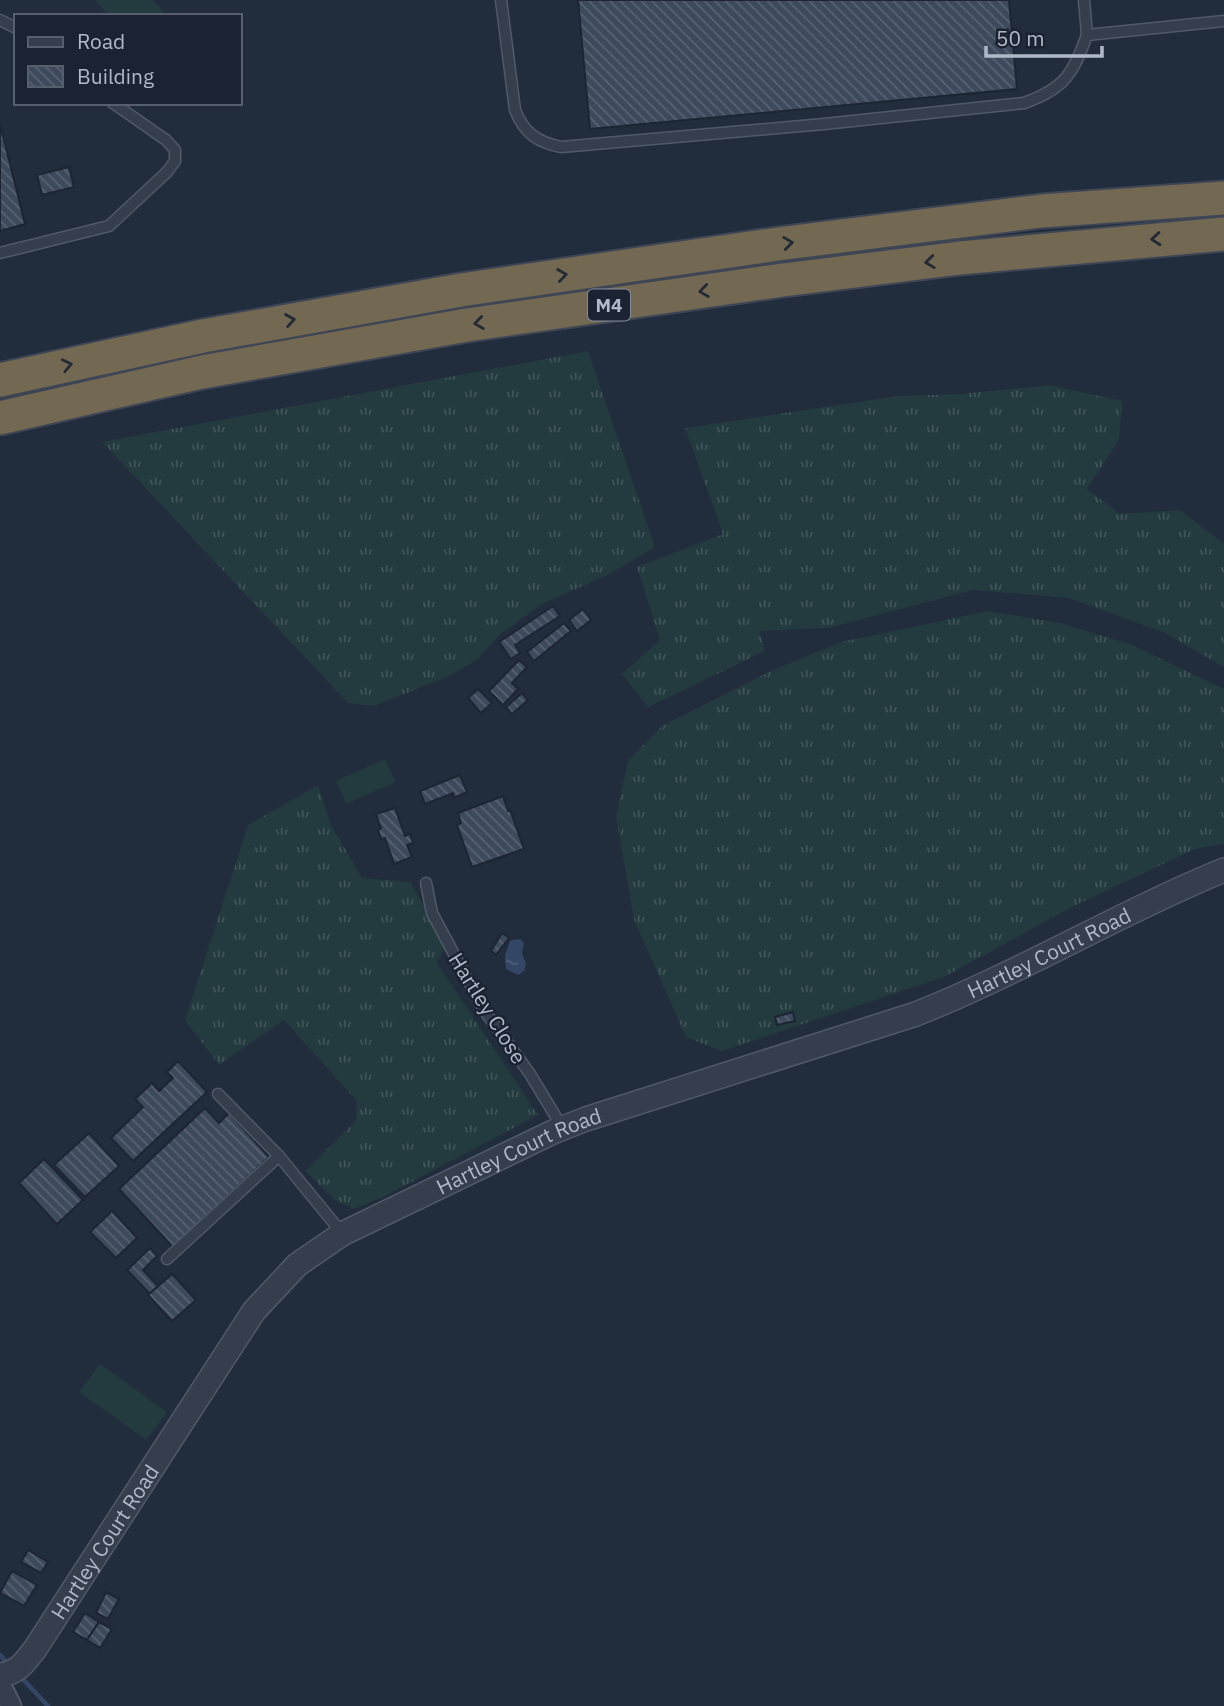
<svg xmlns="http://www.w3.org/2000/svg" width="1224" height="1706" viewBox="0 0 1224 1706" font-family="'IBM Plex Sans',sans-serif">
  <defs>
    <pattern id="grass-tufts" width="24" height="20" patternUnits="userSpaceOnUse" patternTransform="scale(1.75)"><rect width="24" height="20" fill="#233a3e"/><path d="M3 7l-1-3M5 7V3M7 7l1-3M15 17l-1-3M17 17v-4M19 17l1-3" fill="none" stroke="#415458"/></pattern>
    <pattern id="water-ripples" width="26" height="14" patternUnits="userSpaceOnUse" patternTransform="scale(1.75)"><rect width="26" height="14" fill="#344665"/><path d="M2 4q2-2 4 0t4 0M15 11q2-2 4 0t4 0" fill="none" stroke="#4f5f7a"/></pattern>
    <pattern id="building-back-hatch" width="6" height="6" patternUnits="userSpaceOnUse" patternTransform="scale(1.75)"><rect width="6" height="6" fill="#3d4a5c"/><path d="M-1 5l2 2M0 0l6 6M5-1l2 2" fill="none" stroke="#576272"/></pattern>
  </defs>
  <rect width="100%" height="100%" fill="#212c3d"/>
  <g fill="url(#grass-tufts)">
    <path d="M588 351 655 547 610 574 542 604 499 635 478 659 449 676 374 706 348 703 102 442Z"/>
    <path d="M1049 385 1122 401 1119 440 1087 489 1120 514 1180 510 1224 544V667L1163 632 1068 598 973 590 828 628 759 631 765 651 648 707 622 674 660 640 637 567 723 534 685 428 898 396 961 394Z"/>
    <path d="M988 611 1060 623 1130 644 1224 689V844L1195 849 1076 905 944 977 722 1051 686 1037 634 920 616 816 628 761 662 726 771 671 841 642Z"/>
    <path d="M318 785 331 825 362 878 410 882 447 944 437 963 538 1115 385 1196 354 1209 335 1200 305 1171 356 1121 357 1101 284 1020 219 1065 185 1020 248 825Z"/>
  </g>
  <g fill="#233a3e">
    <path d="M95 0H153L167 16H109Z"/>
    <path d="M385 759 396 782 346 804 336 781Z"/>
    <path d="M100 1364 167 1412 146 1440 79 1392Z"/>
  </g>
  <path fill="url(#water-ripples)" d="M520 939 524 943 522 953 526 964 524 971 518 975 506 969 505 955 510 941Z"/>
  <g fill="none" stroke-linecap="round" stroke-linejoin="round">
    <g stroke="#344665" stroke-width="4.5">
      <path d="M0 1655 9 1665"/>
      <path d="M20 1676 48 1706"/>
    </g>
  </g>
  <g fill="url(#building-back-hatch)" stroke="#1d2534" stroke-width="2">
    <path d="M578 0H1009L1017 89 590 129Z"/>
    <path d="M0 124 25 224 0 231Z"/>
    <path d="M69 167 74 187 42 195 37 175Z"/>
    <path d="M553 606 560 616 515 645 520 653 511 659 499 642Z"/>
    <path d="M583 609 591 620 577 631 569 620Z"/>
    <path d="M564 623 571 631 534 661 527 652Z"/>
    <path d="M519 660 527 667 512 683 518 689 503 705 489 691Z"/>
    <path d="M478 689 492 703 481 713 468 698Z"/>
    <path d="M522 693 528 700 512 714 506 707Z"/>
    <path d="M460 775 467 792 454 798 453 793 425 804 420 791Z"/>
    <path d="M503 796 508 811 510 810 524 849 472 867 457 825 461 823 458 813Z"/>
    <path d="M395 808 405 836 410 834 413 843 407 845 412 857 394 864 385 838 381 839 378 830 381 828 376 814Z"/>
    <path d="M502 933 509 938 496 955 491 951Z"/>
    <path d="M793 1012 795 1021 777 1025 775 1017Z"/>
    <path d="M178 1061 207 1092 133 1161 111 1138 143 1107 135 1099 152 1083 159 1091 173 1078 167 1072Z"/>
    <path d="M205 1108 219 1123 229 1113 269 1157 173 1247 119 1189Z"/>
    <path d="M89 1133 119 1166 85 1197 54 1165Z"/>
    <path d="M44 1159 83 1200 57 1224 19 1183Z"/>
    <path d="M112 1211 137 1238 116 1258 90 1232Z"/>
    <path d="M150 1248 157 1256 143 1270 158 1286 150 1294 127 1270Z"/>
    <path d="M172 1274 196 1300 172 1321 148 1295Z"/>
    <path d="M28 1550 48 1562 41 1573 21 1562Z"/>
    <path d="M12 1571 37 1585 24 1606 0 1593Z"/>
    <path d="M106 1592 119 1599 108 1619 96 1613Z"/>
    <path d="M85 1613 99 1622 87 1640 73 1632Z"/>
    <path d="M99 1622 112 1629 100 1648 87 1640Z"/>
  </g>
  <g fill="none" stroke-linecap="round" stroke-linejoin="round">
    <defs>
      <g id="service">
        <path d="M501 0 515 110C524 133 537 142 561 147L824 124 1024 103C1064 89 1073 74 1087 35"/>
        <path d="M1084 0 1087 35 1224 21"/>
        <path d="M0 20 16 28"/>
        <path d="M0 253 109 226 167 172 175 161V150L166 140 113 103"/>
        <path d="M426 883 432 913 484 1010 530 1074 562 1127"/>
        <path d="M218 1094 279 1156 342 1233"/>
        <path d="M167 1259 279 1156"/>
      </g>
      <path id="minor" d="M0 1679 1 1686 11 1706"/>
      <g id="tertiary">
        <path id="s1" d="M0 1675C18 1673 25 1662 35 1649L254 1311 297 1265 342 1234 553 1132 586 1119 916 1014C1022 972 1119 913 1224 870"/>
      </g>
      <g id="motorway">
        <path d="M0 380 203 336 461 290 778 244 1041 211 1224 198"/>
        <path d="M0 418 202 372 467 325 783 280 960 258 1224 234"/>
      </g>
    </defs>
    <use href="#service" stroke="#515968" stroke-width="13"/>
    <use href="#minor" stroke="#515968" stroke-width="23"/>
    <use href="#tertiary" stroke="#515968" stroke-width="26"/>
    <use href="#motorway" stroke="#3e4655" stroke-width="37"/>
    <use href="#service" stroke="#353e4d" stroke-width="10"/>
    <use href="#minor" stroke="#353e4d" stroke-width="19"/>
    <use href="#tertiary" stroke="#353e4d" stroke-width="23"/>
    <use href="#motorway" stroke="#736852" stroke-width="33"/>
  </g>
  <defs><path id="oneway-chevron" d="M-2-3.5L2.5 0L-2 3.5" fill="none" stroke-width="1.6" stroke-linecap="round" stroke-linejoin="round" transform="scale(1.75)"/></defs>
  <g stroke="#242a35">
    <use href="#oneway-chevron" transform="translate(1156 239) rotate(175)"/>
    <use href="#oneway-chevron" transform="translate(788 243) rotate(-7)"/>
    <use href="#oneway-chevron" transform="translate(930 262) rotate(173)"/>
    <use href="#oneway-chevron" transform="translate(562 275) rotate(-8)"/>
    <use href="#oneway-chevron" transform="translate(704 291) rotate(172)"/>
    <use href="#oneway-chevron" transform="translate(290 320) rotate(-10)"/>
    <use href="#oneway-chevron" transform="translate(479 323) rotate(172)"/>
    <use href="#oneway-chevron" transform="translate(67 365) rotate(-12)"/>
  </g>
  <g text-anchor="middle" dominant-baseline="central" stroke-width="5" stroke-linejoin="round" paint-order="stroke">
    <rect fill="#1b2332" stroke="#848c9b" stroke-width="2" x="588" y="289.5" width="42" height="31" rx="5"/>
    <g font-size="19" font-weight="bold" fill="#b1b9c8">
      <text x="609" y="305">M4</text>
    </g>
    <g font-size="21" fill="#b1b9c8" stroke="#1b2332">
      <text stroke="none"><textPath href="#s1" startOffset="1328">Hartley Court Road</textPath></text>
      <text transform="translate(488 1008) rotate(58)">Hartley Close</text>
      <text stroke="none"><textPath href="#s1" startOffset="761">Hartley Court Road</textPath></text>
      <text stroke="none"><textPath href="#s1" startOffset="173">Hartley Court Road</textPath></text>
    </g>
  </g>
  <rect x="14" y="14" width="228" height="91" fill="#1b2332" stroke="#575f6e" stroke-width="2"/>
  <rect x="28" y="37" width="35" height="10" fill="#353e4d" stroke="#575f6e" stroke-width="2"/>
  <text x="77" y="49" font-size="21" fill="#b1b9c8">Road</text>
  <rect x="28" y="66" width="35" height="21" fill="url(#building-back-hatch)" stroke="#575f6e" stroke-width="2"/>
  <text x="77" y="84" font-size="21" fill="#b1b9c8">Building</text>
  <path d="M986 46v10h116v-10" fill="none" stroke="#b1b9c8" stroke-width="3.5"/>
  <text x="996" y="46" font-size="21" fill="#b1b9c8" stroke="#1b2332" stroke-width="5" paint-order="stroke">50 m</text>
</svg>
